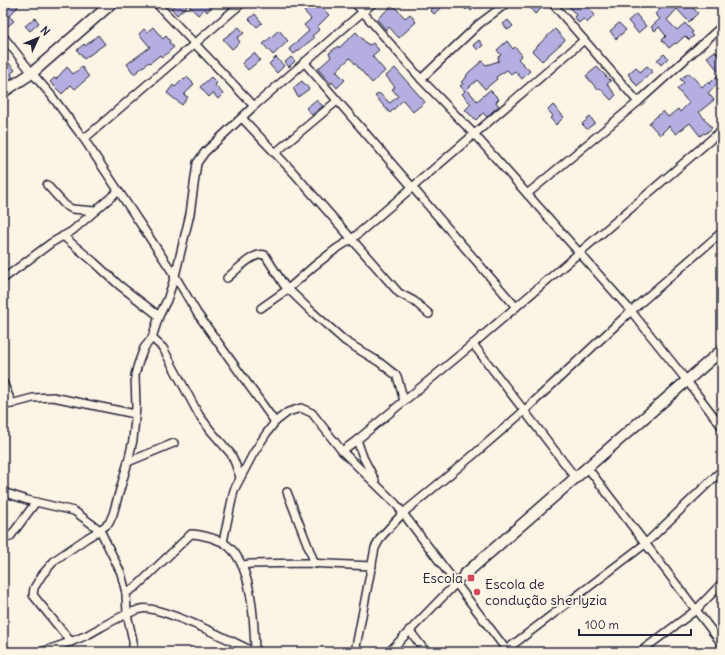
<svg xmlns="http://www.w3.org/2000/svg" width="725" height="655" viewBox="0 0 725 655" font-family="Delius,sans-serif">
  <rect width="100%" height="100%" fill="#fcf5e5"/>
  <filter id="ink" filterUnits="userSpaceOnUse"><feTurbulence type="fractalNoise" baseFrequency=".025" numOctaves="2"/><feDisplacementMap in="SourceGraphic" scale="8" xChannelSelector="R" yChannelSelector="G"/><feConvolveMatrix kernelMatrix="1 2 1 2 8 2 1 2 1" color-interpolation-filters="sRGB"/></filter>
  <g filter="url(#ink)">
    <g fill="#b4afe0" stroke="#22223b">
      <path d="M4 3H15L18 7 9 16 14 21 3 30V8L5 10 8 8Z"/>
      <path d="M177 3H215L207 12 205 9 198 15 188 5 177 15 171 8Z"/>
      <path d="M297 3H318L329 15 317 27 319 30 312 36 314 38 294 54 289 49 309 31 304 25 311 19Z"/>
      <path d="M438 3H446L434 14 430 10Z"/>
      <path d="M460 3H474L473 4 475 7 471 11 468 8 466 10Z"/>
      <path d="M526 3H538L542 8 535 14Z"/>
      <path d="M566 3H584L595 15 587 23 583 19 579 23 574 17 576 15Z"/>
      <path d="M656 3H688L698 13 689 22 677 9 667 20 677 30 685 23 693 32 691 33 694 36 689 40 685 36 676 44 675 43 669 48 662 40 666 36 659 27 655 31 651 27 660 19 655 14 660 9Z"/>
      <path d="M393 5 405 18 410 14 416 22 399 38 389 27 386 30 377 19Z"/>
      <path d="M255 14 262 23 257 27 249 19Z"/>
      <path d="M636 14 646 26 638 33 628 21Z"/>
      <path d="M35 18 39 23 30 31 25 26Z"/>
      <path d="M508 20 513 26 508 30 503 24Z"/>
      <path d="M619 23 626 30 616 39 610 31Z"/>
      <path d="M153 27 163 39 166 36 170 41 169 43 174 47 162 58 160 55 150 63 149 62 134 74 127 64 150 47 139 34 144 29 147 32Z"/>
      <path d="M239 27 244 33 237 38 240 42 232 49 223 39Z"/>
      <path d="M555 29 565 40 542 61 532 51Z"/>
      <path d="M279 30 288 41 273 55 263 44Z"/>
      <path d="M356 32 367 44H368L370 45 373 43 379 50 372 56 385 71 372 83 350 58 336 71 345 80 337 88 332 82 331 84 318 69 331 57 329 53 338 46 339 48Z"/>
      <path d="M98 35 105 44 84 59 77 50 84 44 85 46Z"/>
      <path d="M479 40 483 45 478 50 473 45Z"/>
      <path d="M507 41 513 49 515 47 522 55 518 59 530 71 522 79 515 71 511 74 507 70 496 77 497 79 485 89 477 80 467 89 477 101 490 90 499 99 496 102 499 106 495 109 487 117 483 113 476 120 465 110 471 104 462 94 465 91 460 86 463 84 461 82 467 77 466 76 469 72 482 61 486 65 499 61 498 57 501 55 497 50Z"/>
      <path d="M722 50V80L708 93 714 100 699 112 712 128 705 134 704 133 700 136 690 123 676 134 669 126 660 135 649 123 663 111 668 117 678 109 680 112 689 103 677 89 684 83 680 79 689 73 702 87 707 82 709 84 720 73 707 57 715 51 717 54Z"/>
      <path d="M254 53 260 60 248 70 242 63Z"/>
      <path d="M664 54 668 58 661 65 657 60Z"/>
      <path d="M276 57 284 66 277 73 269 64Z"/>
      <path d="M291 57 295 61 289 67 285 62Z"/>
      <path d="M9 63 15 70 11 74 13 77 5 83 3 80V68Z"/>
      <path d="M647 66 653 71 637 86 628 74 636 67 640 72Z"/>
      <path d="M67 67 73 74 82 67 89 77 75 89 71 85 62 94 50 82 54 78 56 79Z"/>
      <path d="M597 67 611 81 607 84 616 95 611 100 600 88 598 90 586 76Z"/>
      <path d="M395 68 425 102 413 112 403 100 390 113 375 96 379 93 390 103 398 96 392 89 395 87 386 76Z"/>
      <path d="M187 77 194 84 184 95 188 97 182 105 167 93 173 85 175 87 183 79 184 80Z"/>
      <path d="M211 77 217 83 215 85 223 94 218 99 213 93 209 97 200 87Z"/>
      <path d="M302 81 309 89 298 97 293 88Z"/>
      <path d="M316 100 323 106 312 115 306 108Z"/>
      <path d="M553 105 564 117 556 125 550 118 553 116 548 110Z"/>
      <path d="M590 117 595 123 587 129 582 124Z"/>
    </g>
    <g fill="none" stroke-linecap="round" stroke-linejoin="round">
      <defs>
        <g id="street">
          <path d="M156 3 254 106"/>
          <path d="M355 3 421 79 474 134 631 311 687 381 722 427"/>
          <path d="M552 3 638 102"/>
          <path d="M3 36 32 73 51 95 84 139 175 276 197 313 275 422"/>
          <path d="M304 62 516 307"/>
          <path d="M421 79 479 24 507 3"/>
          <path d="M242 118 293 172 399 293 414 301 429 314"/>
          <path d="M84 139 242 3"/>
          <path d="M275 153 337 101"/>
          <path d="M47 185 65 205 72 209 95 211"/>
          <path d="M527 194 638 102 722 26"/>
          <path d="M63 236 94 262 119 285 159 316"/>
          <path d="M227 278C236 271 254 251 265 255L284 285 310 310 345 341 379 362 397 376 404 401"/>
          <path d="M3 279 51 243 72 231 118 191"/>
          <path d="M261 308 288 289 314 266 336 249 352 239 584 40"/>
          <path d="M152 338 163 348 199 415 211 431 231 454 235 463 240 477"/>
          <path d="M473 344 575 477"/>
          <path d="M3 382 12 404"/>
          <path d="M3 406 33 398 53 397 135 414"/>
          <path d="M357 440 363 457 375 480"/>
          <path d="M342 451 357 440 473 344 722 130"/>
          <path d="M128 462 174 443"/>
          <path d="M587 467 722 644"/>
          <path d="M3 492 27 500 74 511 100 530 121 573 126 593 127 614 133 641V652"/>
          <path d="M287 492 315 564"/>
          <path d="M10 537 36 502"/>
          <path d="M223 542 234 490 253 454 266 434 275 422 288 412 301 408 312 413 342 451 396 504 508 652"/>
          <path d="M243 565 251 564 307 563 372 566"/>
          <path d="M126 593 137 586 191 534C198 534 205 536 212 538 216 540 221 541 224 543 253 561 254 621 255 652"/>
          <path d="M409 630 426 652"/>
          <path d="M71 642 33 595 34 588 42 575 55 560 87 538 100 530 109 523 113 514 128 462 133 440 136 407 135 375 138 364 144 348 152 338 159 316 167 300 175 276 190 214 197 163 205 152 254 106 373 3"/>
          <path d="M506 650 645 544 722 470"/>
          <path d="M41 652C56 647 72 642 87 635 104 626 122 614 141 609 157 604 236 643 254 652"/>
          <path d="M355 652 375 548 381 537 403 513 471 457 524 411 631 311 722 232"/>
          <path d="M389 652 464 575"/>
          <path d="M640 652 696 610 722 583"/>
        </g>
        <g id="secondary">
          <path d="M3 92 32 73 112 3"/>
          <path d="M464 575 722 350"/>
        </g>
      </defs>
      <use href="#street" stroke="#22223b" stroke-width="10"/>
      <use href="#secondary" stroke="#22223b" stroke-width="13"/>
      <use href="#street" stroke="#fcf5e5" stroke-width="7"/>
      <use href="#secondary" stroke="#fcf5e5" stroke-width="10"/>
    </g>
  </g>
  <g fill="#d1495b" stroke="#fcf5e5" stroke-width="1.5">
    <rect x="467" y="574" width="8" height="8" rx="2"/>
    <circle cx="477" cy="592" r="4"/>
  </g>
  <g text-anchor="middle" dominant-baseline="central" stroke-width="4" stroke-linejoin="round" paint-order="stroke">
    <g font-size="14" fill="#22223b" stroke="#fcf5e5" text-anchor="end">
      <text x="463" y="578">Escola</text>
      <text x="485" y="584" text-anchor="start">Escola de<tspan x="485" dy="16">condução sherlyzia</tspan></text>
    </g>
  </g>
  <rect width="725" height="655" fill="none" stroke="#fcf5e5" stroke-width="16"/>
  <rect x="8" y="8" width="709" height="639" fill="none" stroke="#22223b" stroke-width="1.5" filter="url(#ink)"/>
  <g transform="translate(38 38) rotate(46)" stroke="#fcf5e5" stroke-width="3" paint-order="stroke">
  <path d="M0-3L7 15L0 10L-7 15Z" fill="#22223b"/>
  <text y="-6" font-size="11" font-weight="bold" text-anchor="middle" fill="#22223b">N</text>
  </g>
  <path d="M579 629v6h112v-6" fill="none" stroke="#22223b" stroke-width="2"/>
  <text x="585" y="629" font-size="12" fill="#22223b" stroke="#fcf5e5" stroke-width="3" paint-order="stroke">100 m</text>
</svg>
